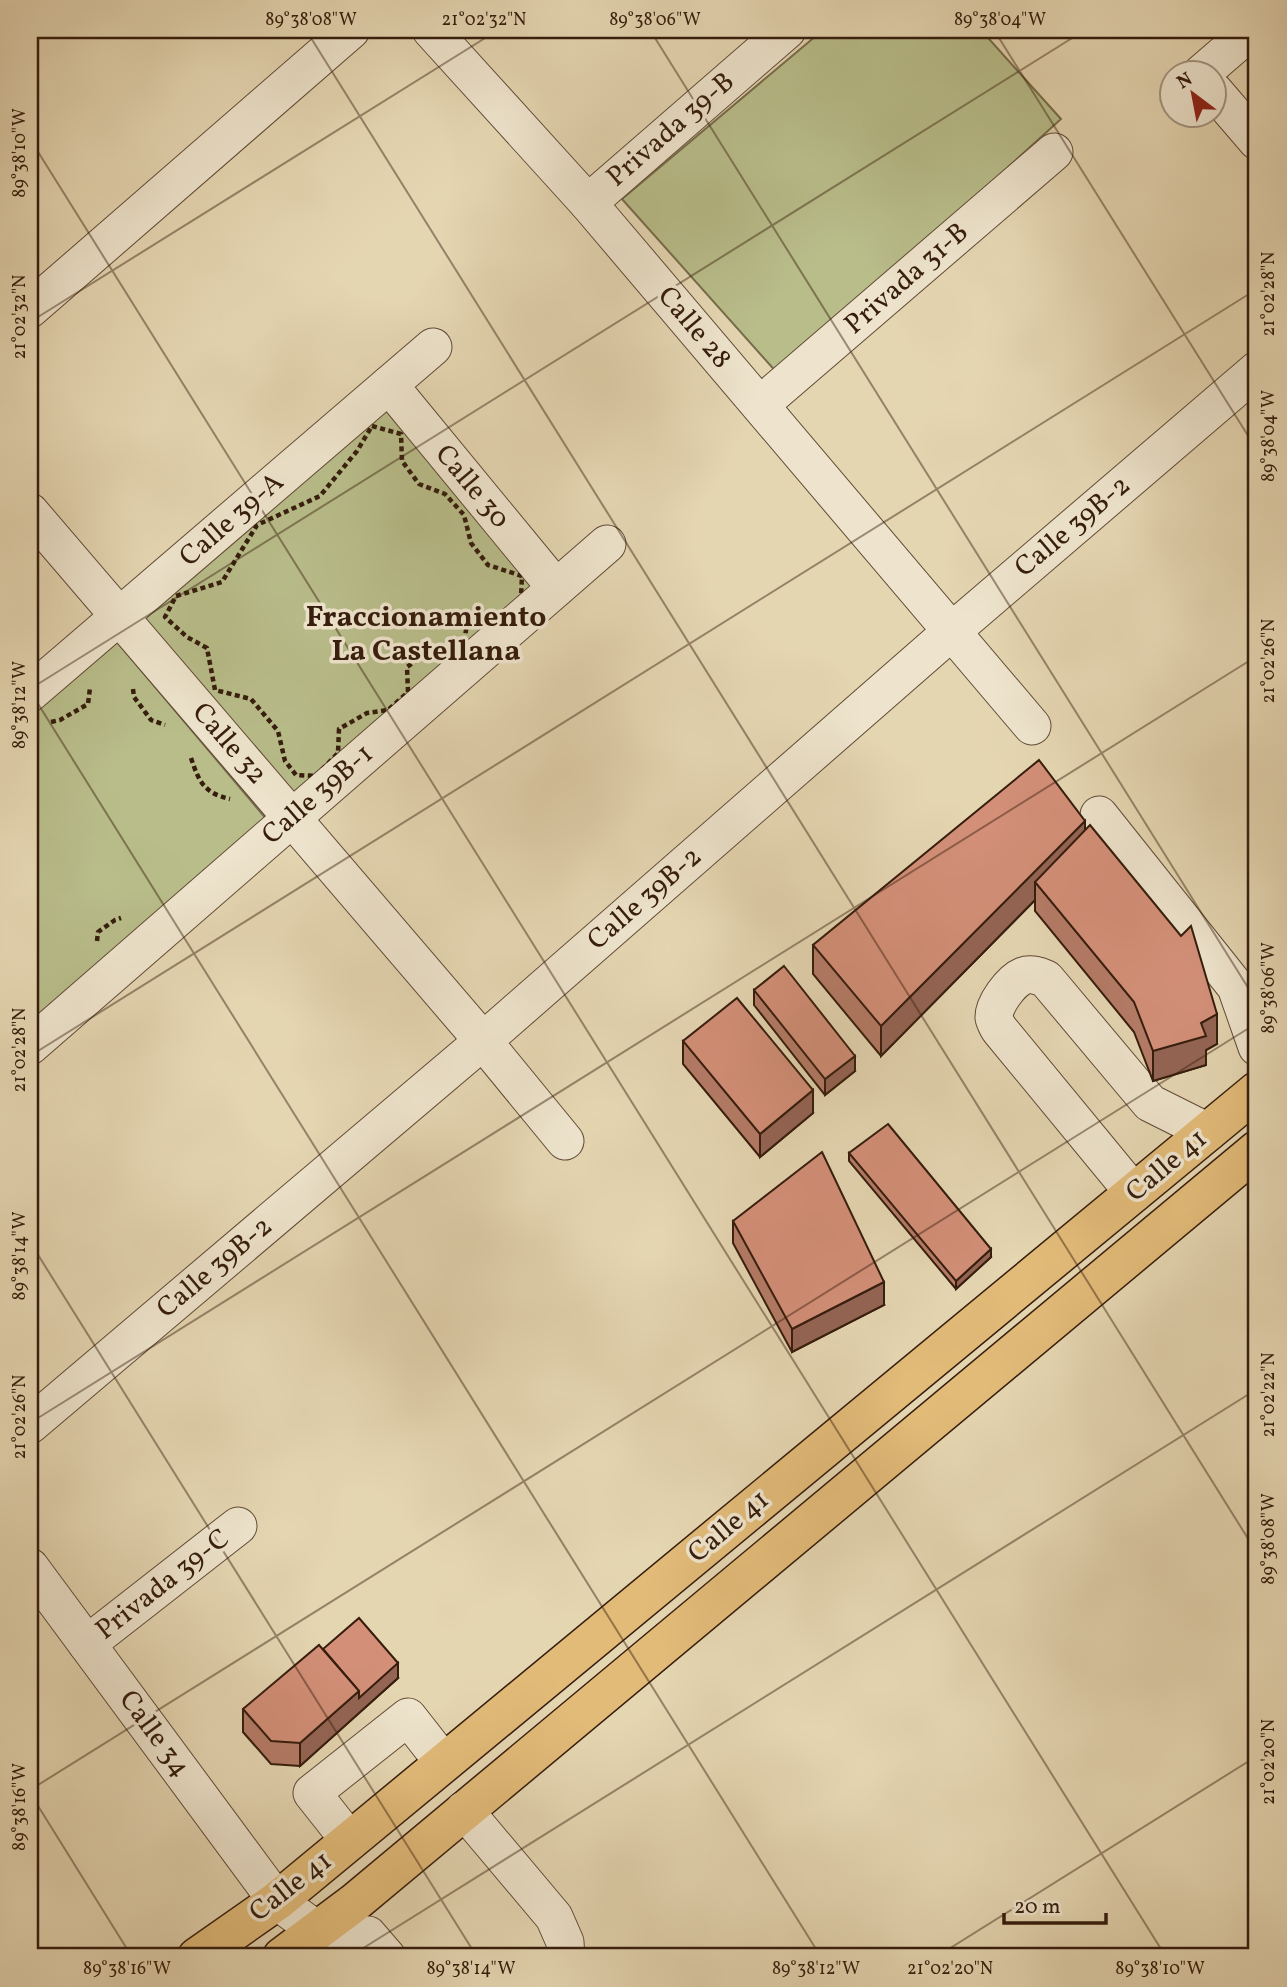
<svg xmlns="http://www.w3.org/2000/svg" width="1287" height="1987" viewBox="0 0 1287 1987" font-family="Vollkorn,serif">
  <rect width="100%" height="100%" fill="#e5d6b2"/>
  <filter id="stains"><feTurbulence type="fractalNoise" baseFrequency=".00286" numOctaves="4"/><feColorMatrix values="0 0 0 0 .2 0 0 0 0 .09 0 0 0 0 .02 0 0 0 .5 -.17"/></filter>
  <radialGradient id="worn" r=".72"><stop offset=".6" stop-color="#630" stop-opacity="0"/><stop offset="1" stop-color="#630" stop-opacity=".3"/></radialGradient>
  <g fill="#b8bd8a" stroke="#766c4b" stroke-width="2">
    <path d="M823 30H981L1061 119 779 375 622 199Z"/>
    <path d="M387 402 544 594 299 801 140 613Z"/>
    <path d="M113 637 268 821 30 1027V710Z"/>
  </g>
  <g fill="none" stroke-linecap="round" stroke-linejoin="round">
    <defs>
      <g id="minor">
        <path d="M431 30 588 203 1032 726"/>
        <path d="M1201 74 1252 30"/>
        <path d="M1214 91 1257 141"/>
        <path d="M588 203 787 30"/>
        <path d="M30 309 351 30"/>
        <path d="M389 385 556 588"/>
        <path d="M760 405 1054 152"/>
        <path d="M30 512 483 1041 565 1141"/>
        <path d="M30 693 433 347"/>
        <path d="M1099 815 1236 987 1257 1047"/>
        <path d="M30 1046 607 544"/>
        <path d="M1134 1193 999 1029C998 1028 994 1019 994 1018 993 1005 1011 981 1023 976 1031 973 1039 976 1046 979L1150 1103 1208 1132"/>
        <path d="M30 1425 483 1041 951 632 1257 370"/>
        <path d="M30 1567 277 1901 318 1931 368 1935 387 1957"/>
        <path d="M87 1644 238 1526"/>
        <path d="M464 1810 554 1917 565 1942 566 1957"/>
        <path d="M350 1841 312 1793 408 1717 444 1763"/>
      </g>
      <g id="major">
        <path d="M197 1957 277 1901 1257 1091"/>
        <path d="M282 1957 354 1903 1257 1150"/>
      </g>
    </defs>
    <use href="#minor" stroke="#614a36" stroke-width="39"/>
    <use href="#major" stroke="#351c0c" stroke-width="41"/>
    <g stroke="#351c0c" stroke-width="4.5" stroke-dasharray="5 3.5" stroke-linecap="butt">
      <path d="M372 426 401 434 402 461 419 484 445 494 464 515 471 543 488 565 522 576 521 597 501 616 467 623 464 644 457 654H426L407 667 408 692 388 710 367 713 339 729 338 753 316 776 296 775 285 761 278 731 251 699 215 690 207 648 187 637 165 617 176 596 222 582 257 525 320 496 357 451Z"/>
      <path d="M133 689 134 697 151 720 165 725"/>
      <path d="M51 722 60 720 88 704 90 688"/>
      <path d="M191 758C199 782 204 793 230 799"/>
      <path d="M97 941 98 932 115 920 121 918"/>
    </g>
    <use href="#minor" stroke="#eee4cd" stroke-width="37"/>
    <use href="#major" stroke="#e2bb79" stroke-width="38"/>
  </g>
  <g fill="#b57b67" stroke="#351c0c" stroke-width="2">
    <path d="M1085 830 1217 1044 1206 1050V1065L1153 1081 1134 1032 1035 911V900L881 1056 813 974V945Z"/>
    <path d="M754 990 855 1071 825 1095 754 1005Z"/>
    <path d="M683 1041 813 1113 760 1157 683 1064Z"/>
    <path d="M849 1153 991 1257 956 1289 849 1161Z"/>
    <path d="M733 1221 884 1305 792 1352 733 1243Z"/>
    <path d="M323 1649 398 1678 300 1766 271 1764 243 1732V1709Z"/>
  </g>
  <g fill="#946454" stroke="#351c0c" stroke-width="2">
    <path d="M1085 821V850L1035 882V900L881 1056V1026Z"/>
    <path d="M1217 1014V1044L1206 1050V1065L1153 1081V1051Z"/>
    <path d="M855 1056V1071L825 1095V1079Z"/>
    <path d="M813 1090V1113L760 1157V1134Z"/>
    <path d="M991 1249V1257L956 1289V1281Z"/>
    <path d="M884 1282V1305L792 1352V1329Z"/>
    <path d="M398 1663V1678L300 1766V1743L359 1691Z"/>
  </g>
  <g fill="#d38f78" stroke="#351c0c" stroke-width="2">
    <path d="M1039 760 1085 821 881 1026 813 945Z"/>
    <path d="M1090 825 1181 936 1191 926 1217 1014 1201 1023 1206 1036 1153 1051 1134 1002 1035 882Z"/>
    <path d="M784 966 855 1056 825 1079 754 990Z"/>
    <path d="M737 998 813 1090 760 1134 683 1041Z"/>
    <path d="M888 1124 991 1249 956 1281 849 1153Z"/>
    <path d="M822 1152 884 1282 792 1329 733 1221Z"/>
    <path d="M359 1618 398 1663 359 1698V1691L323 1649Z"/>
    <path d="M319 1645 359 1691 300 1743 271 1741 243 1709Z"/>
  </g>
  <path fill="none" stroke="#351c0c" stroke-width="2" stroke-opacity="0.45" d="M306 30 1257 1553M650 30 1257 1002M994 30 1257 450M30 139 1166 1957M30 322 498 30M30 689 1085 30M30 691 821 1957M30 1056 1257 289M30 1242 477 1957M30 1423 1257 656M30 1790 1257 1023M30 1793 132 1957M349 1957 1257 1389M936 1957 1257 1756"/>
  <g text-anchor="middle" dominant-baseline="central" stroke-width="7" stroke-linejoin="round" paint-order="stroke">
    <g font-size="28" fill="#351c0c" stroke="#eee4cd">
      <text transform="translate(671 130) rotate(-41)">Privada 39-B</text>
      <text transform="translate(907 279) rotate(-41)">Privada 31-B</text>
      <text transform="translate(694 328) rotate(50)">Calle 28</text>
      <text transform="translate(472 487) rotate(50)">Calle 30</text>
      <text transform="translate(232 520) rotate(-41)">Calle 39-A</text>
      <text transform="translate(1073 527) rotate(-40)">Calle 39B-2</text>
      <text transform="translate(229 744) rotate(49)">Calle 32</text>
      <text transform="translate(318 795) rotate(-41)">Calle 39B-1</text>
      <text transform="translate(645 899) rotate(-41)">Calle 39B-2</text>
      <text transform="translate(1167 1166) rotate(-40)">Calle 41</text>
      <text transform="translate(215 1268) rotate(-40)">Calle 39B-2</text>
      <text transform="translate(729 1527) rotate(-40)">Calle 41</text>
      <text transform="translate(163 1585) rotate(-38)">Privada 39-C</text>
      <text transform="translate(154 1734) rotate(54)">Calle 34</text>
      <text transform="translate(291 1887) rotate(-38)">Calle 41</text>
    </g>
    <g font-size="30" font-weight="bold" fill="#351c0c" stroke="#eee4cd">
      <text x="426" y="618">Fraccionamiento<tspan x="426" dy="34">La Castellana</tspan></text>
    </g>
  </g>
  <rect width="1287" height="1987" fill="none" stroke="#e5d6b2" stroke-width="77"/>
  <g transform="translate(1193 94) rotate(328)"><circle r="33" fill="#eee4cd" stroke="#a49480" stroke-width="2"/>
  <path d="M0-5L12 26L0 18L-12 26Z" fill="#8f2418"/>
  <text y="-10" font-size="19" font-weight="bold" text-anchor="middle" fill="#351c0c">N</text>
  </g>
  <path d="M1004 1913v10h102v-10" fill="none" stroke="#351c0c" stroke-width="3.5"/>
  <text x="1014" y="1913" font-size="21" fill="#351c0c" stroke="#eee4cd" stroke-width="5" paint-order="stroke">20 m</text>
  <rect x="38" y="38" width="1210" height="1910" fill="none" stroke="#351c0c" stroke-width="2.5"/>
  <g font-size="18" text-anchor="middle" fill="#351c0c">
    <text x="311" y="25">89°38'08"W</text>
    <text x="484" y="25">21°02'32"N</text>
    <text x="655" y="25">89°38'06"W</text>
    <text x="1000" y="25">89°38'04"W</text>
    <text transform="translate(19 153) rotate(-90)" y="6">89°38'10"W</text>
    <text transform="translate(1268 294) rotate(-90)" y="6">21°02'28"N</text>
    <text transform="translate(19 317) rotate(-90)" y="6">21°02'32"N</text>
    <text transform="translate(1268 436) rotate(-90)" y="6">89°38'04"W</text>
    <text transform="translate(1268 661) rotate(-90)" y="6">21°02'26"N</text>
    <text transform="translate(19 705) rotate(-90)" y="6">89°38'12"W</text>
    <text transform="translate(1268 988) rotate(-90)" y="6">89°38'06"W</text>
    <text transform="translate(19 1050) rotate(-90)" y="6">21°02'28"N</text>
    <text transform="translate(19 1256) rotate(-90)" y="6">89°38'14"W</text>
    <text transform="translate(1268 1395) rotate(-90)" y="6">21°02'22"N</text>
    <text transform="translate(19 1417) rotate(-90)" y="6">21°02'26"N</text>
    <text transform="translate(1268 1539) rotate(-90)" y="6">89°38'08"W</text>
    <text transform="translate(1268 1762) rotate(-90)" y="6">21°02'20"N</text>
    <text transform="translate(19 1807) rotate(-90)" y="6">89°38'16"W</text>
    <text x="127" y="1974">89°38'16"W</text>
    <text x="471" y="1974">89°38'14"W</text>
    <text x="816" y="1974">89°38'12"W</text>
    <text x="950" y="1974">21°02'20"N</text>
    <text x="1160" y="1974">89°38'10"W</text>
  </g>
  <rect width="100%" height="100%" filter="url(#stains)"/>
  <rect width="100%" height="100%" fill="url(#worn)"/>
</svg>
